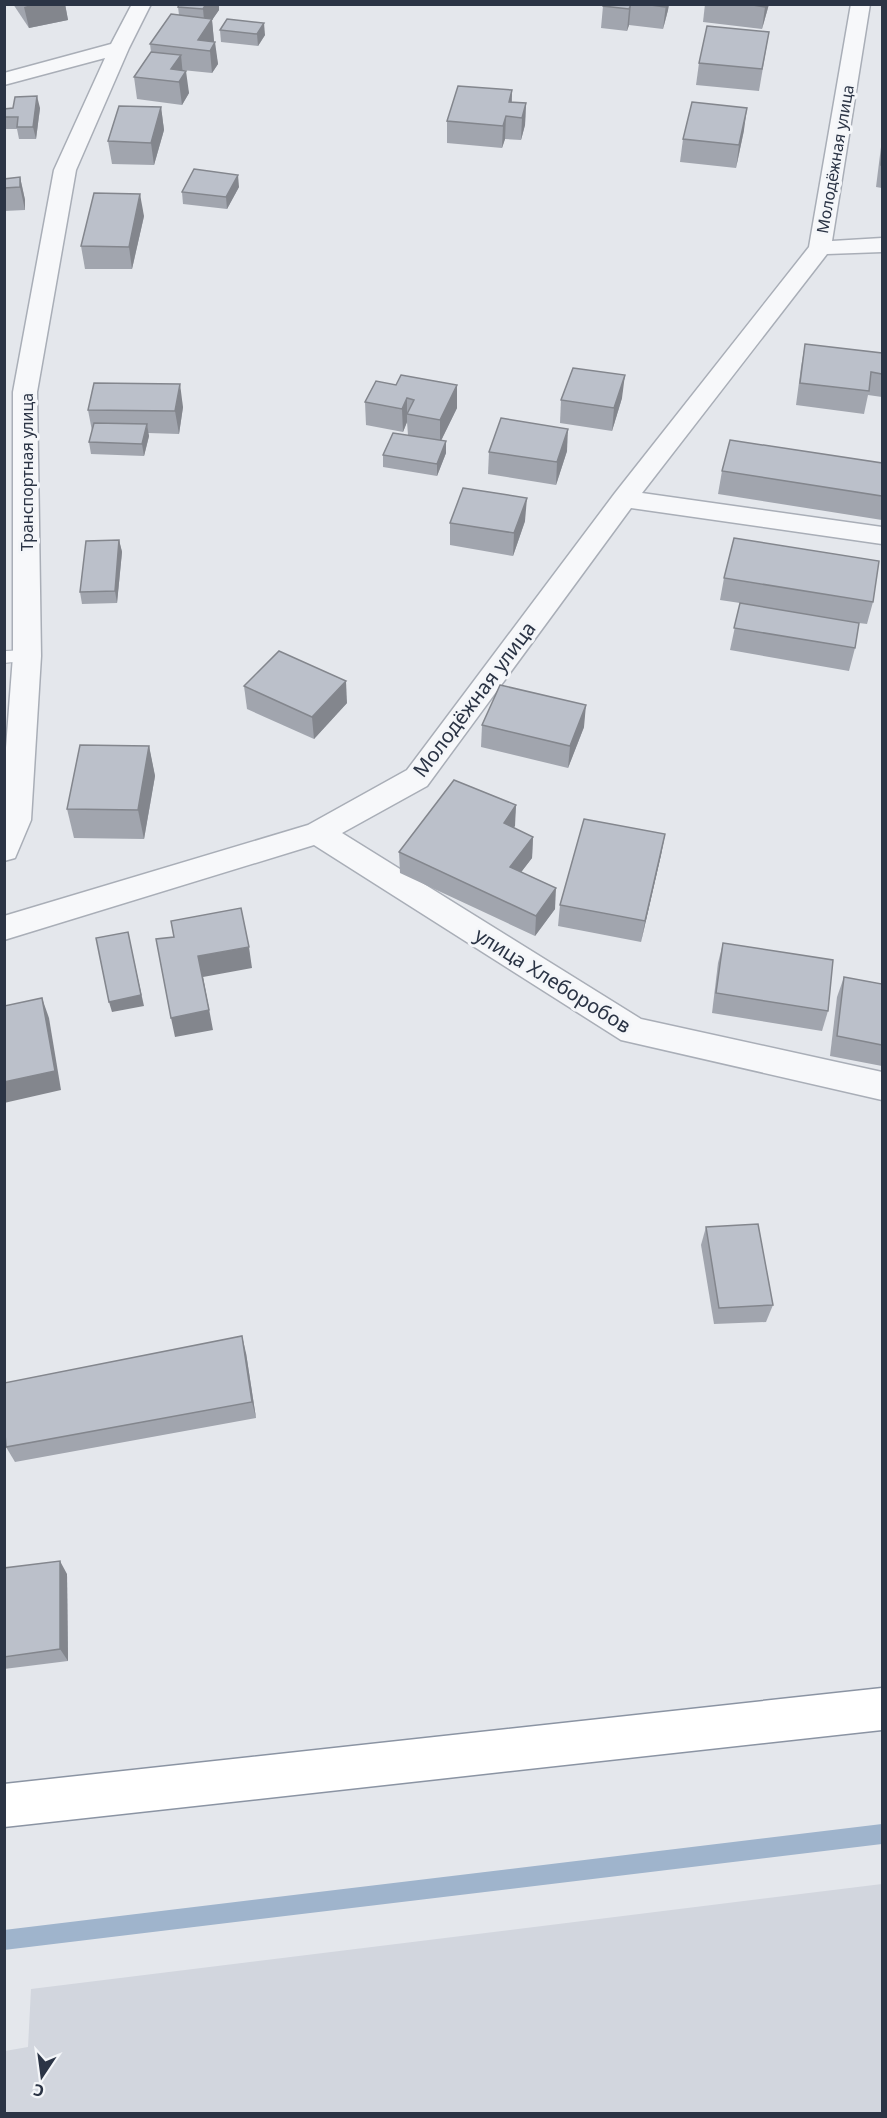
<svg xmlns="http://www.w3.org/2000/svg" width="887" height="2118" viewBox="0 0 887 2118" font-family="'Noto Sans',sans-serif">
  <rect width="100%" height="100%" fill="#e4e7ec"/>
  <path fill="#d2d6de" d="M882 1884V2113H5V2051L28 2047 31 1989Z"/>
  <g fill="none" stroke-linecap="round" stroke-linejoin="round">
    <path fill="#9fb4cc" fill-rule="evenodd" d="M882 1824V1844L4 1950V1930Z"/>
    <defs>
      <path id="service" d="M27 650 33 652 35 656 33 660 4 663V651Z"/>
      <g id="minor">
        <path d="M132 4H151L129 48 76 170 37 392 41 656 31 820 15 858 4 861V774L13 656V392L54 170 105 58 4 85V73L111 44Z"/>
        <path d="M851 4H870L832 241 882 238V252L827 254 642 493 882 527V544L631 508 427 786 342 833 641 1019 882 1072V1100L621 1040 314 845 4 940V916L308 825 407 770 615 493 809 247Z"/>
      </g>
      <path id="trunk" d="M882 1688V1730L4 1827V1784Z"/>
    </defs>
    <use href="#service" stroke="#a9aeb7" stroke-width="2"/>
    <use href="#minor" stroke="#a9aeb7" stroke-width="3"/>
    <use href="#trunk" stroke="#8b94a3" stroke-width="3"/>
    <use href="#service" fill="#f7f8fa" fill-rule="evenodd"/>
    <use href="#minor" fill="#f7f8fa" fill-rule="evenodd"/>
    <use href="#trunk" fill="#fff" fill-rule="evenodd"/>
  </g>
  <g fill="#a1a5ae">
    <path d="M13 4H65L68 20 29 28Z"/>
    <path d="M631 4H669L668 10 663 29 629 25 627 31 601 28 603 6Z"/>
    <path d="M705 4H769L762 29 703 22Z"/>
    <path d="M178 7 219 10 212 20 214 42 218 64 212 73 182 70 189 93 182 105 137 99 134 77 151 52 150 44 179 15Z"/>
    <path d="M220 30 265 35 258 46 221 42Z"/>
    <path d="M769 32 759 91 696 85 699 63Z"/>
    <path d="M512 90V102L526 103 525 125 521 140 505 139 502 148 447 143V121Z"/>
    <path d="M161 107 164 130 154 165 112 164 108 141Z"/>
    <path d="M40 108 36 139H19L17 129H4V109Z"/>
    <path d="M744 130 736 168 680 162 683 139Z"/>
    <path d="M882 139V188L876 187Z"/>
    <path d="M20 177 25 200V210L4 211V179Z"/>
    <path d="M239 187 227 209 183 204 182 192Z"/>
    <path d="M144 216 132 269H85L81 246Z"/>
    <path d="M805 344 882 353V397L868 395 864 414 796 405 801 367Z"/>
    <path d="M376 381 457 408 441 440 446 453 437 476 383 467V455L408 435 407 422 403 432 366 425 365 402Z"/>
    <path d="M622 398 612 431 560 423 561 400Z"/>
    <path d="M183 407 179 434 148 433 149 436 144 456 91 454 89 442 92 431 88 410Z"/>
    <path d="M567 451 556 485 488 474 489 452Z"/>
    <path d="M882 463V520L718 494 722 471Z"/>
    <path d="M525 521 513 556 450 545V523Z"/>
    <path d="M119 540 122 552 117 603 82 604 80 592Z"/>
    <path d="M724 578 873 602 867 624 859 623 855 648 849 671 730 650 740 603 720 600Z"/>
    <path d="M244 686 347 703 314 739 247 709Z"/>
    <path d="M482 725 584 727 568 768 481 747Z"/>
    <path d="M149 746 155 776 144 839 74 838 67 809Z"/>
    <path d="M516 805 514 828 533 837 532 858 521 872 555 909 535 936 400 873 399 852Z"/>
    <path d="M665 834 661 855 641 942 558 926 560 905Z"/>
    <path d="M723 943 828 1011 822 1031 712 1013 718 963Z"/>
    <path d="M844 977 882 984V1066L830 1056 837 997Z"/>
    <path d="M706 1227 773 1305 766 1322 714 1324 701 1245Z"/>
    <path d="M246 1353 256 1418 15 1462 6 1447Z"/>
    <path d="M4 1568 67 1574 68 1661 4 1669Z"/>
  </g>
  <g fill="#83868d">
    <path d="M34 4H65L68 20 29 28 24 7Z"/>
    <path d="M206 4H219V10L212 20 214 41 208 51 198 40 205 30 203 9Z"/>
    <path d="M631 4 629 25 627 31 629 9Z"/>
    <path d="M666 4H669L668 10 663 29Z"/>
    <path d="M766 4H769L762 29 765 7Z"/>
    <path d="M264 23 265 35 258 46 257 34Z"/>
    <path d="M215 42 218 64 212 73 210 51Z"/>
    <path d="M181 55 183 76 186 71 189 93 182 105 179 82 171 69Z"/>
    <path d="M512 90 511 112 509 102Z"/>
    <path d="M37 96 40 108 36 139 33 127Z"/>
    <path d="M526 103 525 125 521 140 522 118Z"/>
    <path d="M161 107 164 130 154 165 151 143Z"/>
    <path d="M747 108 744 130 736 168 739 145Z"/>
    <path d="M506 116 505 139 502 148 503 126Z"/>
    <path d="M238 175 239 187 227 209 226 197Z"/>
    <path d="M20 177 25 200V210L20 187Z"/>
    <path d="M140 194 144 216 132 269 129 247Z"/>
    <path d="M4 322 6 329V352L4 344Z"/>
    <path d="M625 375 622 398 612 431 614 408Z"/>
    <path d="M180 384 183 407 179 434 175 411Z"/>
    <path d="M457 385V408L440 443V420Z"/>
    <path d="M407 398V422L403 432 402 409Z"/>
    <path d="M147 424 149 436 144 456 142 444Z"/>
    <path d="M568 429 567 451 556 485 557 462Z"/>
    <path d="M446 441V453L437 476V464Z"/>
    <path d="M527 498 525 521 513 556 514 533Z"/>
    <path d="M119 540 122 552 117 603 115 591Z"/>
    <path d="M346 681 347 703 314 739 312 717Z"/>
    <path d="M586 705 584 727 568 768 570 746Z"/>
    <path d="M149 746 155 776 144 839 138 810Z"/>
    <path d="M516 805 515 826 503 845 504 823Z"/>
    <path d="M665 834 661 855 641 942 645 921Z"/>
    <path d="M533 837 532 858 509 888 510 867Z"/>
    <path d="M556 888 555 909 535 936 536 916Z"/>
    <path d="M130 943 144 1006 112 1012 109 1002Z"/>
    <path d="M249 947 252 968 203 977 213 1030 175 1037 171 1018 198 956Z"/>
    <path d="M42 998 49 1018 61 1090 4 1103V1082Z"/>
    <path d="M242 1336 246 1353 256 1418 252 1402Z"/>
    <path d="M60 1561 67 1574 68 1661 60 1649Z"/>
  </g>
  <g fill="#bbc0ca" stroke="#83868d" stroke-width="1.5">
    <path d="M179 4H206L203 9 178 7Z"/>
    <path d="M603 4H631L629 9 603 6Z"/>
    <path d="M643 4H666L665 7Z"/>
    <path d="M746 4H766L765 7Z"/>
    <path d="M171 14 212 19 198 40 215 42 210 51 150 44Z"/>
    <path d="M227 19 264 23 257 34 220 30Z"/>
    <path d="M707 26 769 32 762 69 699 63Z"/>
    <path d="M151 52 181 55 171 69 186 71 179 82 134 77Z"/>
    <path d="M458 86 512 90 509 102 526 103 522 118 506 116 503 126 447 121Z"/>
    <path d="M37 96 33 127H17L18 117H4V109L13 108 15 97Z"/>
    <path d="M692 102 747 108 739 145 683 139Z"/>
    <path d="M119 106 161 107 151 143 108 141Z"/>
    <path d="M882 151V165H881Z"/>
    <path d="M194 169 238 175 226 197 182 192Z"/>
    <path d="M20 177V187L4 188V179Z"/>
    <path d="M94 193 140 194 129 247 81 246Z"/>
    <path d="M805 344 882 353V374L871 372 869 391 800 383Z"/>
    <path d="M573 368 625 375 614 408 561 400Z"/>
    <path d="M401 375 457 385 440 420 407 414 414 400 407 398 402 409 365 402 376 381 396 385Z"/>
    <path d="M94 383 180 384 175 411 88 410Z"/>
    <path d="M501 418 568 429 557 462 489 452Z"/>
    <path d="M94 423 147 424 142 444 89 442Z"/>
    <path d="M393 433 446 441 437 464 383 455Z"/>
    <path d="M730 440 882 463V496L722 471Z"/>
    <path d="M463 488 527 498 514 533 450 523Z"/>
    <path d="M734 538 879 561 873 602 724 578Z"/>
    <path d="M119 540 115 591 80 592 86 541Z"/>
    <path d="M740 603 859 623 855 648 734 628Z"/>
    <path d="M279 651 346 681 312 717 244 686Z"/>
    <path d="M500 685 586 705 570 746 482 725Z"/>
    <path d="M80 745 149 746 138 810 67 809Z"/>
    <path d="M454 780 516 805 504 823 533 837 510 867 556 888 536 916 399 852Z"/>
    <path d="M584 819 665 834 645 921 560 905Z"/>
    <path d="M241 908 249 947 198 956 209 1010 171 1018 156 939 174 937 171 921Z"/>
    <path d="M128 932 141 995 109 1002 96 938Z"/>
    <path d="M723 943 833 960 828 1011 716 993Z"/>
    <path d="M844 977 882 984V1045L837 1036Z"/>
    <path d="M42 998 55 1071 4 1082V1006Z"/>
    <path d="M758 1224 773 1305 719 1308 706 1227Z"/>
    <path d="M242 1336 252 1402 6 1447 4 1420V1383Z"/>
    <path d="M60 1561V1649L4 1657V1568Z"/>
  </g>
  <g text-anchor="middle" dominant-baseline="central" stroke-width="6" stroke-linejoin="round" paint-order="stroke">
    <g font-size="16" fill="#2b3445" stroke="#f4f6f9">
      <text transform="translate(835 159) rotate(-80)">Молодёжная улица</text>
      <text transform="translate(27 472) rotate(-90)">Транспортная улица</text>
    </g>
    <g font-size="20" fill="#2b3445" stroke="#f4f6f9">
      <text transform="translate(474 699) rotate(-53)">Молодёжная улица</text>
      <text transform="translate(553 980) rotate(32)">улица Хлеборобов</text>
    </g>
  </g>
  <rect width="887" height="2118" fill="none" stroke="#2b3445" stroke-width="12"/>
  <g transform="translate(42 2076) rotate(193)" stroke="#f4f6f9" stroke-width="4.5" paint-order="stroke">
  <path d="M0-4.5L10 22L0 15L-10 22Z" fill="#2b3445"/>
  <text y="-9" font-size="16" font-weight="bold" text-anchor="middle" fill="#2b3445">С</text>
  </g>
</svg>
